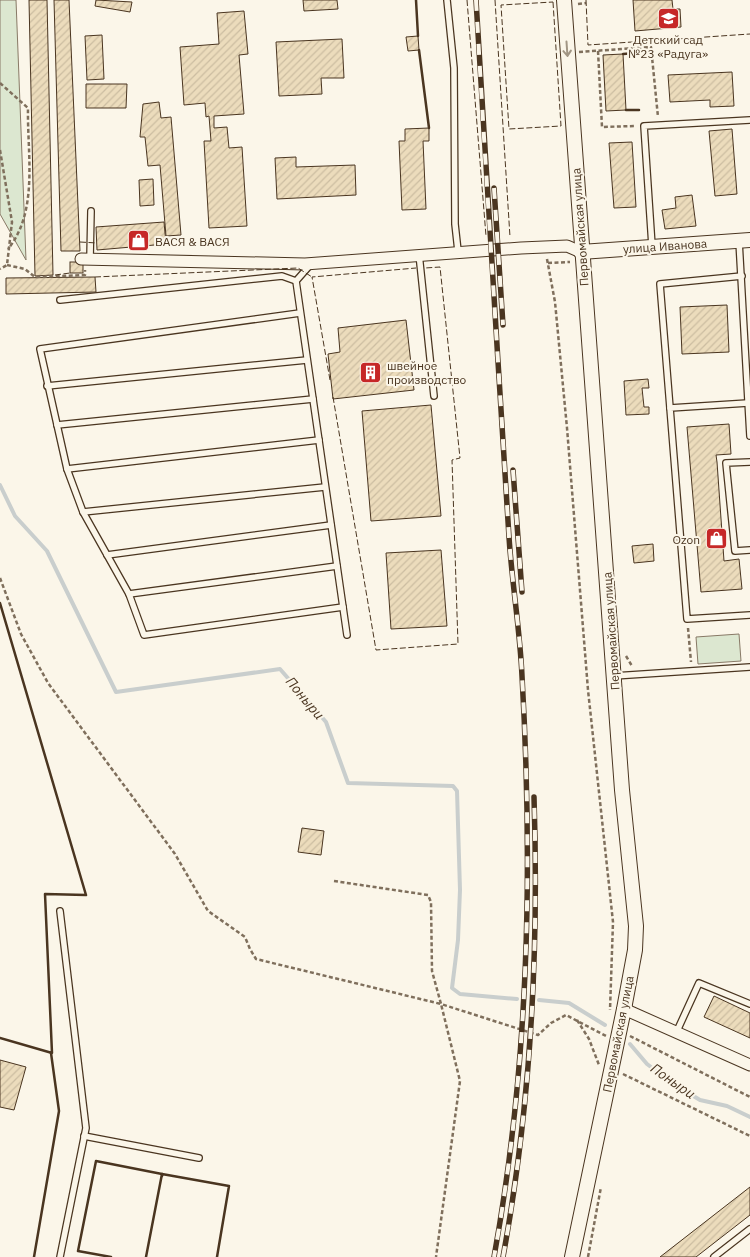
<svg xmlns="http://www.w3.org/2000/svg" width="750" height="1257" viewBox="0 0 750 1257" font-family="'IBM Plex Sans',sans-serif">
  <defs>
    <pattern id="building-hatch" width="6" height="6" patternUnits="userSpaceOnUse" patternTransform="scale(1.25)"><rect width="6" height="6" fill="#ecdcbc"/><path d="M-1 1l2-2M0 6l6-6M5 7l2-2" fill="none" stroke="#ccbda1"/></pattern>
  </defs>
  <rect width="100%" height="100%" fill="#fbf6e9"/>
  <g fill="#dce7d0" stroke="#887966">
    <path d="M0 0H16L26 260 0 214Z"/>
    <path d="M739 634 741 661 698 664 696 637Z"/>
  </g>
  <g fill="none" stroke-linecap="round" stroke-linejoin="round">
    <g stroke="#c9cecd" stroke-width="4">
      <path d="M0 485 15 516 47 551 116 692 280 669 326 722 348 783 453 786 457 791 460 890 458 940 452 988 460 994 517 999"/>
      <path d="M539 1000 569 1003 605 1025"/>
      <path d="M630 1044 647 1064 672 1083 700 1100 727 1106 750 1117"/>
    </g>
  </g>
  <g fill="url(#building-hatch)" stroke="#4a3520">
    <path d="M29 0H47L53 275 35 276Z"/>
    <path d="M54 0H69L80 251H61Z"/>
    <path d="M96 0 132 2 130 12 95 6Z"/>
    <path d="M303 0H337L338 9 304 11Z"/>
    <path d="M633 0H672L673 9H680L681 27 635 31Z"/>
    <path d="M244 11 248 54 239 55 244 114 214 116V128L227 127 229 148 242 147 247 226 209 228 204 141H211L209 116 206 117 205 103 184 105 180 47 219 44 217 13Z"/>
    <path d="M102 35 104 79 87 80 85 36Z"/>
    <path d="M418 36 419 50 408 51 406 37Z"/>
    <path d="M342 39 344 78H321L322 94 279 96 276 42Z"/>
    <path d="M623 54 626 110 606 111 603 55Z"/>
    <path d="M732 72 734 106 710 107V100L670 102 668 75Z"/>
    <path d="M86 84H127L126 108H86Z"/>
    <path d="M159 102 161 118 171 117 181 235 166 236 160 165 148 166 145 137H140L143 104Z"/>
    <path d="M429 128V141H423L426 209 402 210 399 141H405V129Z"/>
    <path d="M732 129 737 194 715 196 709 131Z"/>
    <path d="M632 142 636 207 614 208 609 143Z"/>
    <path d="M296 157V167L355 165 356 195 277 199 275 158Z"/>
    <path d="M153 179 154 205 140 206 139 180Z"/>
    <path d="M692 195 696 226 665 229 662 210 676 208 675 197Z"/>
    <path d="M164 222 166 244 97 250 96 227Z"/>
    <rect x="70" y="262" width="13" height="11"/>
    <path d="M95 277 96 292 6 294V278Z"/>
    <path d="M727 305 729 352 682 354 680 307Z"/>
    <path d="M406 320 414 390 333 399 328 354 340 352 338 328Z"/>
    <path d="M648 379 649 388H642L644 407H649V414L626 415 624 381Z"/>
    <path d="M431 405 441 516 371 521 362 411Z"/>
    <path d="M729 424 731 454 716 455 717 462 724 561 739 559 742 589 701 592 687 427Z"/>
    <path d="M653 544 654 561 634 563 632 546Z"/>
    <path d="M441 550 447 626 391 629 386 553Z"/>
    <path d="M302 828 324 831 321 855 298 852Z"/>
    <path d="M714 996 750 1013V1038L704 1017Z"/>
    <path d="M0 1060 26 1067 14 1110 0 1107Z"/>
    <path d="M750 1187V1215L696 1257H660Z"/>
  </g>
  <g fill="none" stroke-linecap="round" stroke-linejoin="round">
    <defs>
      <g id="service">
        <path d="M447 0 454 68 455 224 458 251"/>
        <path d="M739 241 750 436"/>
        <path d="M652 246 644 126 750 120"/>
        <path d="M419 254 434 396"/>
        <path d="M90 259 91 211"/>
        <path d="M311 264 296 281 347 635"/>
        <path d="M60 300 282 276 296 281"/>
        <path d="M300 313 40 349 67 469 83 512 129 594 144 635 343 607"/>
        <path d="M47 386 307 360"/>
        <path d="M748 403 670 408 687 619 750 615"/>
        <path d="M670 408 660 284 742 276"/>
        <path d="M57 425 313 399"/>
        <path d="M750 462 726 463 735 551 750 550"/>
        <path d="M67 469 319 440"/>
        <path d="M83 512 325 487"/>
        <path d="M107 555 331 525"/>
        <path d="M129 594 337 566"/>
        <path d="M614 676 750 667"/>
        <path d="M677 1031 699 983 750 1004"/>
        <path d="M84 1136 199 1158"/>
        <path d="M60 1257 86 1128 60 911"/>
        <path d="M714 1257 750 1229"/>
      </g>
      <g id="minor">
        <path d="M81 259 305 264 521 248 567 246 581 252"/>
        <path d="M624 1009 750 1065"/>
      </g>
      <g id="tertiary">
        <path d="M564 0 622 790 636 926 635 950 624 1009 572 1257"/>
        <path d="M581 252 750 240"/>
      </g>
    </defs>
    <use href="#service" stroke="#4a3520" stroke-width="8"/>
    <use href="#minor" stroke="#4a3520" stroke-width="13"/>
    <use href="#tertiary" stroke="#4a3520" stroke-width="16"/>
    <g stroke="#7f6f5c" stroke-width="2.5" stroke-dasharray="4 2.5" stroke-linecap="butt">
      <path d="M578 4 586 3"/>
      <path d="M598 51 602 127 635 126"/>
      <path d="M579 52 651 47 658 117"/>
      <path d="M0 83 28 108C27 153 39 211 8 249"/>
      <path d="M0 150 12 222 7 265 0 269"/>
      <path d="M547 259 555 302 567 428 588 690 613 922 610 1010"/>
      <path d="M548 263 570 262"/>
      <path d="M7 265 25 269 35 277 85 275V270"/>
      <path d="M0 578 21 634 48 683 175 854 208 911 245 937 250 949 256 959 441 1004 460 1081 436 1257"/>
      <path d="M688 628 691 662"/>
      <path d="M626 656 632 666"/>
      <path d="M334 881 428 895 431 902 432 971 441 1004 538 1035 551 1023 566 1015 606 1036"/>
      <path d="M577 1020 589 1039 599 1065"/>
      <path d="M630 1036 750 1097"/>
      <path d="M623 1074 750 1136"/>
      <path d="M588 1257 601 1187"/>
    </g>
    <use href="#service" stroke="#fbf6e9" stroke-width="5.5"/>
    <use href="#minor" stroke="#fbf6e9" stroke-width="11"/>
    <use href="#tertiary" stroke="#fbf6e9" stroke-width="14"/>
    <defs>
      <g id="rail">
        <path d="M476 0C486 179 498 358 509 537 512 584 520 630 522 676 533 870 529 1065 494 1257"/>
        <path d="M494 188 503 325"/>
        <path d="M513 470 522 592"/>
        <path d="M503 1257C531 1105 539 951 534 797"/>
      </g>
    </defs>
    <use href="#rail" stroke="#4a3520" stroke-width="5.5"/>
    <use href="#rail" stroke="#fbf6e9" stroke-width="4" stroke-dasharray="11" stroke-linecap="butt"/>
    <g stroke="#4a3520" stroke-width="1" stroke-dasharray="6 2.5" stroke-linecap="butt">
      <path d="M467 0 486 236"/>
      <path d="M495 0 510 237"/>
      <path d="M586 0 588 45 750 34"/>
      <path d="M553 2 561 126 509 129 501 5Z"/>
      <path d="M80 242 97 243"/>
      <path d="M55 275 70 273"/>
      <path d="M95 277 298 268 312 277"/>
      <path d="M330 380 312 277 416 268"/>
      <path d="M333 397 376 650 458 644 452 460 460 458 440 267 425 268"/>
    </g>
    <g stroke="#4a3520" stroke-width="2.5">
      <path d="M416 0 418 36"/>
      <path d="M419 50 429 128"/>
      <path d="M623 54 636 53"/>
      <path d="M626 110H639"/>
      <path d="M0 603 86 895 45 894 52 1053 0 1038"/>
      <path d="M162 1176V1174L229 1186 217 1257"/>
      <path d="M34 1257 59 1111 51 1053"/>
      <path d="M111 1257 78 1251 96 1161 162 1174 146 1257"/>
    </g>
  </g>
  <defs><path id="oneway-shaft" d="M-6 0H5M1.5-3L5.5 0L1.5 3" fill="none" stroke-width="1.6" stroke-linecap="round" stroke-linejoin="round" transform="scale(1.25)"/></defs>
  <use stroke="#a29684" href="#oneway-shaft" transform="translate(567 49) rotate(86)"/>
  <defs>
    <symbol id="school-square" viewBox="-11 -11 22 22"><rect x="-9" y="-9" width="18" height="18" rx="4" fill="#c62828" stroke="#fbf6e9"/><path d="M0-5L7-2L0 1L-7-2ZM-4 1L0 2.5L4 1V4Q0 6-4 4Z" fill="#fff"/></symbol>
    <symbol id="shop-square" viewBox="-11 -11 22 22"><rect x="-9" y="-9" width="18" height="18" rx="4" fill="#c62828" stroke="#fbf6e9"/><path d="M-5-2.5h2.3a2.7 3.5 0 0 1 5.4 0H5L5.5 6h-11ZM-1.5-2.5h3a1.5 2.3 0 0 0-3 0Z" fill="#fff"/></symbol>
    <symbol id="building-square" viewBox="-11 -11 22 22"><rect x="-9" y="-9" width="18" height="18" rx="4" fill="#c62828" stroke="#fbf6e9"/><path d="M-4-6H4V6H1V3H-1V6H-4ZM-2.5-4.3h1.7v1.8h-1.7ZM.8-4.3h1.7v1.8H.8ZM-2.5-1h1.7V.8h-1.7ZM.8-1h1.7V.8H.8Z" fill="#fff"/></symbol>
  </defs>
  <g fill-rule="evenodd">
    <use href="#school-square" x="656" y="6" width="25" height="25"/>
    <use href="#shop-square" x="126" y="228" width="25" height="25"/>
    <use href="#building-square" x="358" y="360" width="25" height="25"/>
    <use href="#shop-square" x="704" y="526" width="25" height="25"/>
  </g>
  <g text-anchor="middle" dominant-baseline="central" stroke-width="4" stroke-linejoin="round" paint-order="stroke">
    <g font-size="12" fill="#4a3520" stroke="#fbf6e9" text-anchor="start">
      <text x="668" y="39" text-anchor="middle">Детский сад<tspan x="668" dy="14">№23 «Радуга»</tspan></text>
      <text x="155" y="241">ВАСЯ &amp; ВАСЯ</text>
      <text x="387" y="365">швейное<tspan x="387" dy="14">производство</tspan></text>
      <text x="700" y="539" text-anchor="end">Ozon</text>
    </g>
    <g font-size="12" fill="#4a3520" stroke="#fbf6e9">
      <text transform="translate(580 227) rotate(-94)">Первомайская улица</text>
      <text transform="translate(665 246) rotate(-4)">улица Иванова</text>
      <text transform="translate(611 631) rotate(-94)">Первомайская улица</text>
      <text transform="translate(618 1034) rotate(-79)">Первомайская улица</text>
    </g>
    <g font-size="14" font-style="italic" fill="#4a3520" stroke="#fbf6e9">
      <text transform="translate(305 698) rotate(50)">Поныри</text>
      <text transform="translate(673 1081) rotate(35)">Поныри</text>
    </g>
  </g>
</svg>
